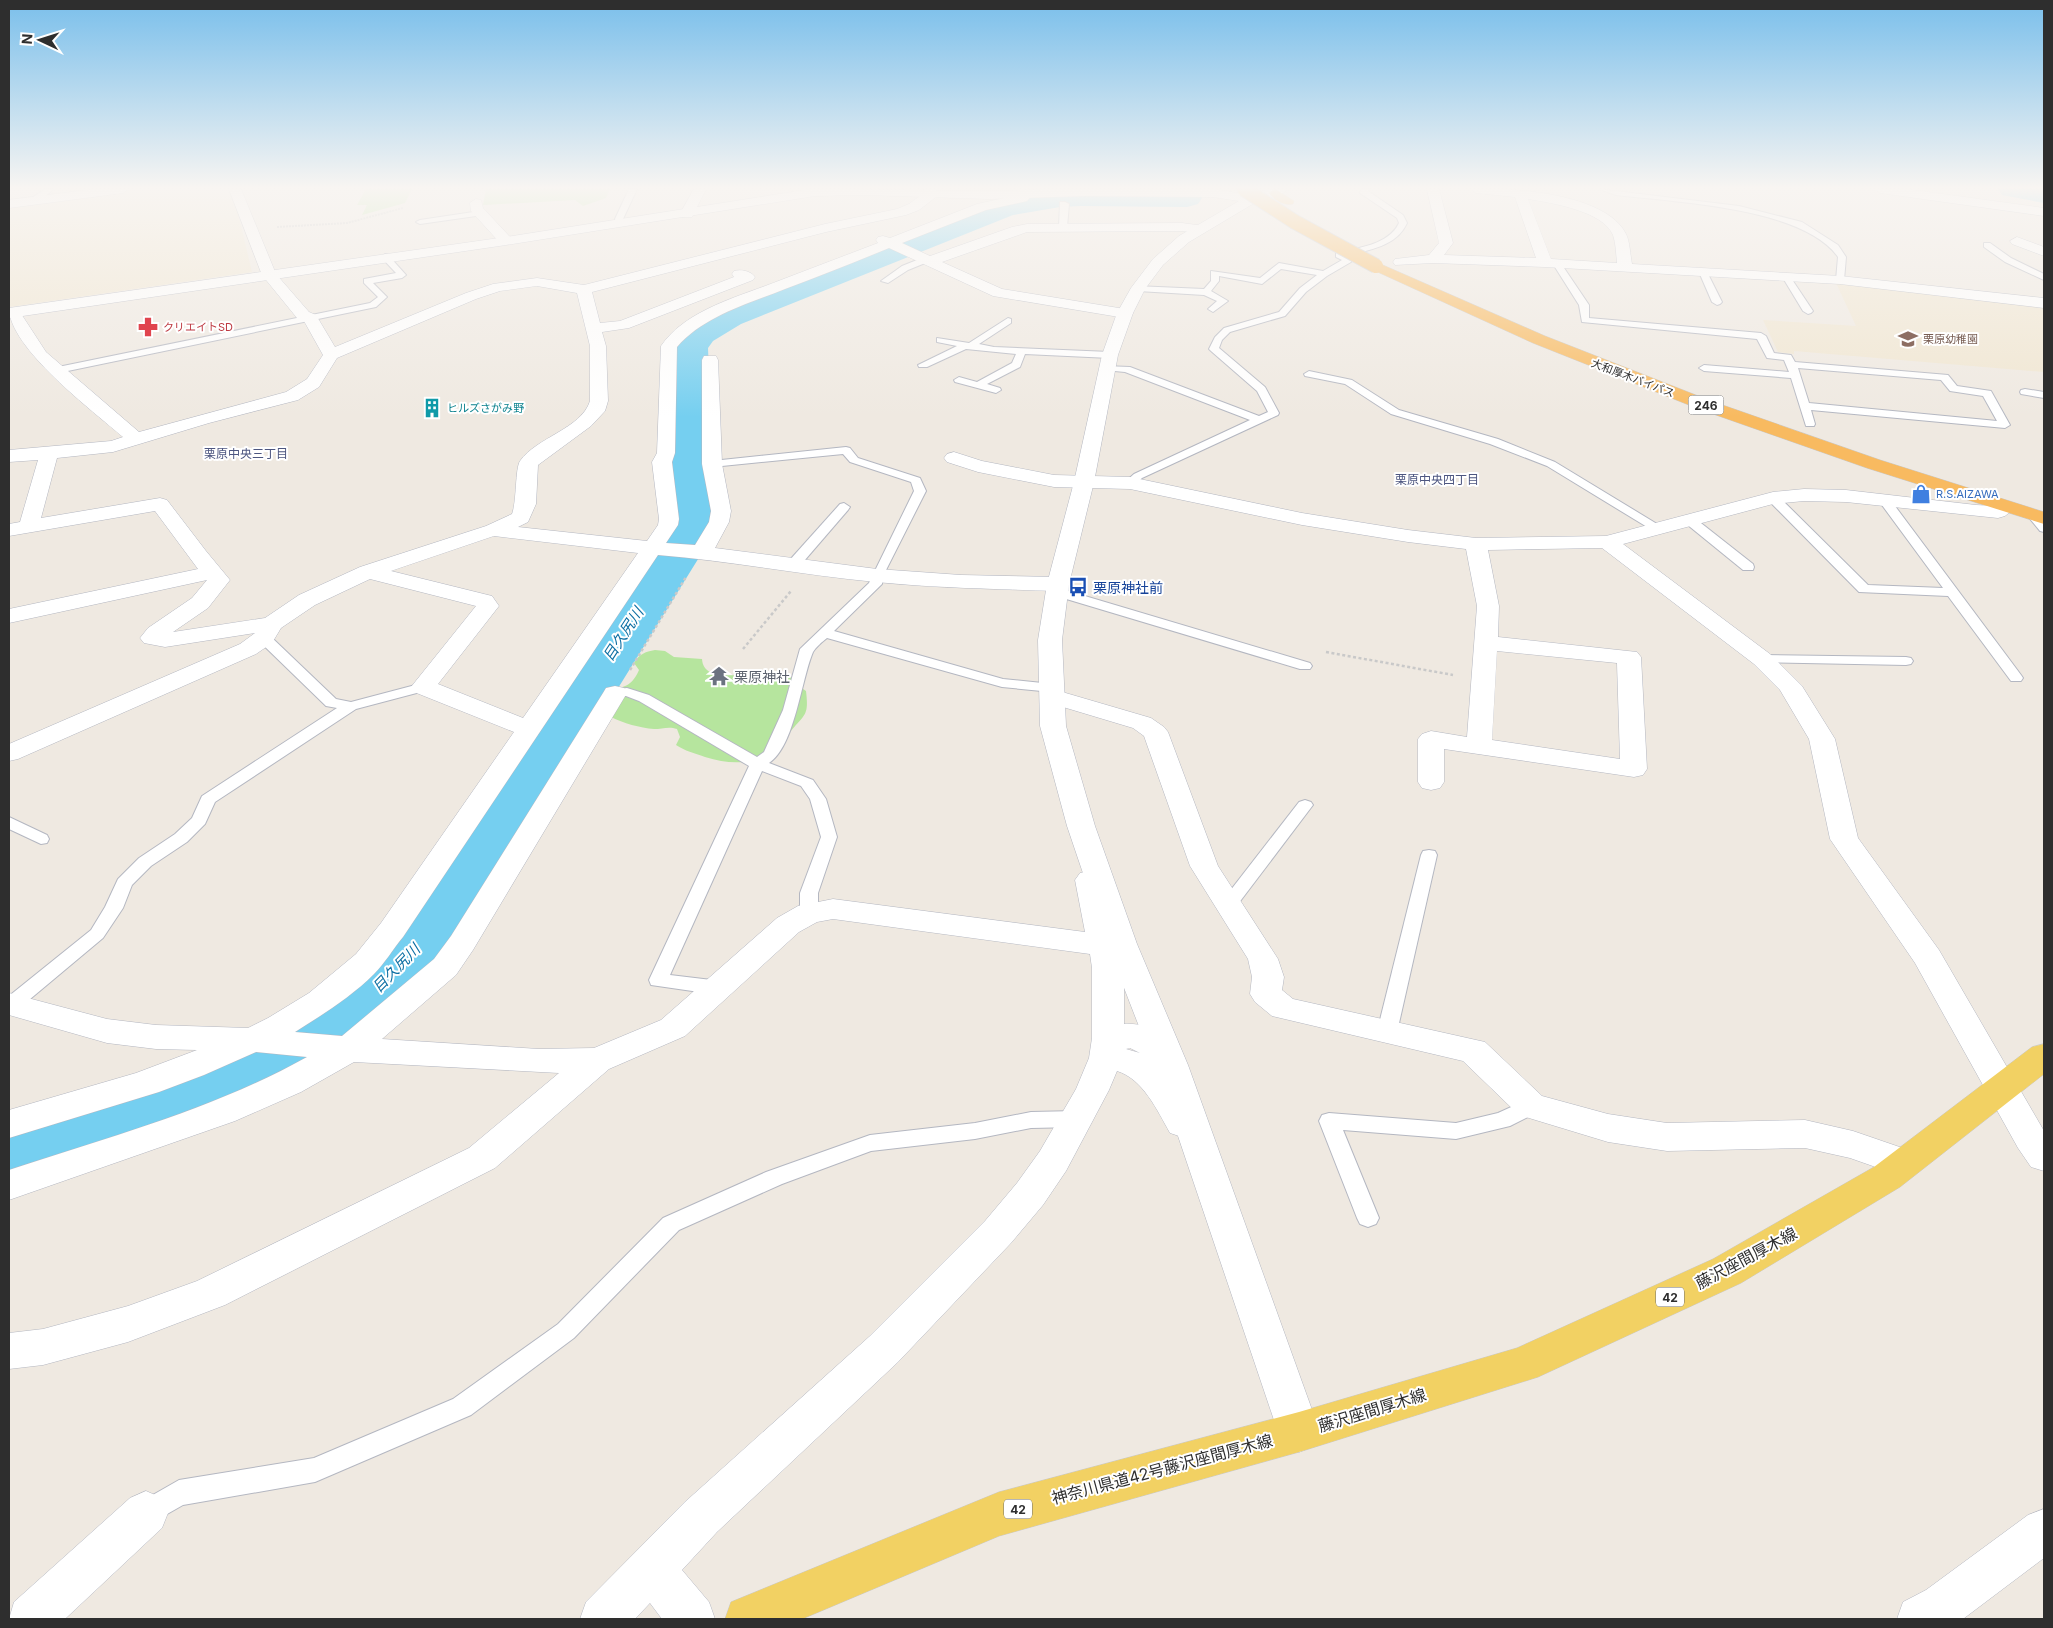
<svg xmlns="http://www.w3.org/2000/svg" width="2053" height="1628" viewBox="0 0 2053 1628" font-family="Inter,'Noto Sans JP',sans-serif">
  <rect width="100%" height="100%" fill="#efe9e1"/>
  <g fill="#f0e6d1">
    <path d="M129 189H228L235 201 252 272 9 307V204Z"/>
    <path d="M1836 283 1925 291 2044 305V372L1794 351V354L1778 352 1763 320 1856 326Z"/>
  </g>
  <g fill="#b6e59e">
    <path d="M366 189H412L405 203 362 215 367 205H357Z"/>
    <path d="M486 189H610L606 198 583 206 575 200 483 205Z"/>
    <path d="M655 650 665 651 674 657 702 659C704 690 765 666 782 672 792 676 797 685 806 691 809 716 805 714 790 732 766 763 741 768 705 757 694 753 685 751 676 745L680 737 677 729C669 726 662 729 654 729 640 728 623 723 611 717L612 690C626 687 633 684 639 670L634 663C639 654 645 652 655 650Z"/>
  </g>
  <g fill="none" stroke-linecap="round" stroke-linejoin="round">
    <g fill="#75cff0" fill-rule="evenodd">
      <path d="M1060 189H1187L1198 192 1202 198 1198 204 1187 207 1081 206 1060 207 1013 215 741 324 713 341 708 348 713 471 720 512 713 535 468 930 424 988 395 1017 278 1096 222 1117 9 1183V1117L182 1067 222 1054 341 979 372 952 418 896 663 535 672 512 667 471 670 348 686 325 715 308 995 200Z"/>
      <path d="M1998 189H2044V203L2002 195Z"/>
    </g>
    <defs>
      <g id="service">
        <path d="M45 189H54L38 202H32V198Z"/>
        <path d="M629 189H637L623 219 624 224 617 226 615 219Z"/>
        <path d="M1361 189H1369L1368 191 1403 215 1407 223C1397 246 1369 250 1346 256L1351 258V262L1327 276 1306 292 1285 316 1230 332 1222 340 1219 348 1265 387 1279 413 1278 415 1142 478 1134 485H1126L1124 483 1134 474 1250 420 1125 372 1104 370V366L1130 367 1259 416 1268 412 1257 391 1211 351 1209 349 1215 337 1224 328 1279 312 1300 288 1317 275 1281 269 1262 284 1219 276V281L1211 291 1228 301 1213 312 1208 309 1217 301 1204 295 1138 291 1134 288 1135 286 1204 289 1211 281V271L1260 278 1279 263 1323 271 1342 260 1336 257V253C1357 248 1389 245 1399 223L1397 218 1360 193Z"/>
        <path d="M1599 189 1739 206 1802 222 1838 245 1846 257 1844 280 1840 283 1836 280 1838 257C1803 207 1674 202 1616 195Z"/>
        <path d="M1060 202H1065L1069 204 1067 227 1063 229 1059 227Z"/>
        <path d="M480 211 484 213 483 215 420 224 416 222 420 220Z"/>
        <path d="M1984 243H1990L2011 258 2044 274V280L2005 262 1984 247Z"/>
        <path d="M385 254 388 255 406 275 402 278 373 283 387 297 376 307 58 373 53 370 58 367 370 303 378 297 364 283V279L396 273 381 257Z"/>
        <path d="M927 256 930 257V261L908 270 888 283 881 281 902 266Z"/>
        <path d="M1557 261 1560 262 1589 305V318L1761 333 1766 336 1774 353 1791 355 1795 362 1948 375 1957 386 1991 391 2010 425 2005 428 1811 410 1815 424 1814 426H1806L1791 378 1704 371 1699 368 1704 365 1789 372 1784 360 1767 358 1757 339 1582 322 1579 305 1553 264ZM1798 368 1941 380 1950 391 1983 396 1997 421 1809 403Z"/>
        <path d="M1703 269 1707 272 1722 302 1720 304 1717 305 1712 302 1699 272Z"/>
        <path d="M1787 275 1791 278 1813 311 1811 313 1808 314 1803 311 1783 278Z"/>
        <path d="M1008 318 1011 319V323L979 344 994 347 1110 352 1115 355 1110 358 1025 354 1020 367 987 384 1000 388 1001 390 996 393 955 382 954 380 959 377 977 382 1012 363 1016 354 966 349 927 367H919L918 365 957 346 937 342V338L969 343Z"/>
        <path d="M1309 371 1352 380 1399 410 1498 439 1555 462 1662 527 1656 531 1652 530 1547 466 1490 444 1391 414 1345 384 1305 376 1304 374Z"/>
        <path d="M2025 389 2044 392V398L2021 394 2020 392 2021 390Z"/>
        <path d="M846 447 850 448 858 458 920 478 926 491 883 576 882 584 834 631 1003 679 1052 684 1057 685 1059 688 1057 691 1052 692 1002 687 827 638C822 642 816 647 813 652 801 680 795 746 769 763L813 780 826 799 837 837 818 893V913L815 917 809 919 803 917 800 913V893L821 837 810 799 801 786 762 771 670 975 720 981 727 983 729 988 727 993 720 995 651 985 649 980 749 766 639 701 626 696H610L608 693 610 690 627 688 649 695 757 757 764 752 783 710 800 649 869 583 914 491 911 482 850 462 843 454 712 467 706 464 712 461Z"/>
        <path d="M1773 494 1777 495 1868 585 1943 588 1879 501 1885 497 1889 498 2021 675 2023 678 2021 681H2011L1948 596 1859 592 1769 501 1767 498Z"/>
        <path d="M844 503 850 507 848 510 798 568H788L787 565 788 562 840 504Z"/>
        <path d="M2032 510 2036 511 2044 521V532L2040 531 2026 514Z"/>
        <path d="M1688 515 1692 516 1753 564 1754 567 1753 570H1743L1684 522 1682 519Z"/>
        <path d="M1058 588 1310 663 1312 666 1310 669H1300L1053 595 1051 592 1053 589Z"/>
        <path d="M264 634 269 635 336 699 351 702 423 683 428 684 430 687 428 690 356 709 215 802 205 824 187 842 151 866 132 885 123 908 103 938 17 1010 9 1011V996L91 930 105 907 118 879 139 858 175 834 192 818 202 796 337 708 326 706 259 641 257 638 259 635Z"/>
        <path d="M1762 655 1906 657 1911 658 1913 661 1911 664 1906 665 1757 662 1755 659Z"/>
        <path d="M1305 800 1311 802 1313 805 1235 908 1229 910 1223 908 1220 904 1223 900 1299 802Z"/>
        <path d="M9 817 47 835 49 839 47 843 41 844 9 829Z"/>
        <path d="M1429 850 1435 851 1437 855 1397 1032 1394 1037 1387 1039 1380 1037 1377 1032 1421 855 1423 851Z"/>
        <path d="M1531 1098 1538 1100 1541 1106 1538 1112 1510 1126 1456 1139 1343 1130 1379 1218 1376 1224 1368 1227 1360 1224 1357 1218 1319 1121 1322 1115 1329 1113 1456 1123 1498 1113Z"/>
        <path d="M1077 1111 1084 1113 1087 1119 1084 1125 1077 1127 1031 1128 975 1139 871 1151 782 1184 679 1230 574 1338 471 1415 315 1482 183 1505 146 1526 137 1522 133 1513 137 1504 179 1480 314 1458 453 1399 558 1324 663 1218 766 1172 870 1135 975 1123 1031 1112Z"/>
      </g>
      <g id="minor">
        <path d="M95 189H129L123 193 9 208V200Z"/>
        <path d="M229 189H241L276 274 309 312 316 315 335 347 466 293 493 284 537 278 584 285 825 224 897 209 909 204 924 193V189H936L937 194 936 197 919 210 906 215 826 232 592 292 600 323 620 321 734 277 732 274 734 271C741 269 751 271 755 277L753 280 629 328 602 332 606 346 608 401 605 411 591 426 538 465 536 504 528 522 518 527 647 541 658 525 659 519 652 462 657 453 661 346C686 309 741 296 781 280 813 268 846 255 878 243L876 240 878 237 883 236 890 238 977 204 1018 195 1027 190 1033 194 1027 201 986 210 902 243 930 256 1012 227 1027 224 1182 223 1204 226 1206 229 1199 233 1182 231 1027 232 942 262 1002 289 1131 310 1133 313 1131 316 1125 318 993 296 889 248C855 262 820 276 785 289 748 304 704 316 677 347L675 453 672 462 679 519 678 525 666 543 695 545 709 522 711 511 702 464V360L704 356H716L718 360 722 464 731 511 729 522 715 548 877 569 961 575 1058 577 1066 579 1069 584 1066 589 1058 591C997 589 937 588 876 582 803 575 731 561 658 555L403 937C393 949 385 963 374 974 351 997 322 1015 295 1032L342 1036 434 959 451 936 603 693 606 688 615 686 624 688 627 693 473 950 456 975 382 1039 539 1049 594 1048 661 1020 777 918 798 906 833 899 1085 932 1075 880 1080 873 1090 871 1100 873 1105 880 1124 968V1024C1152 1022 1174 1041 1187 1064L1182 1073 1171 1076 1199 1123 1194 1133 1182 1137 1170 1133C1157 1110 1143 1079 1117 1071L1109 1090 1066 1171 1043 1205 1011 1243 898 1362 717 1532 682 1570 709 1602 715 1619H662L650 1603 635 1619H580L586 1602 685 1502 870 1336 985 1221 1017 1183 1040 1151 1076 1089 1089 1058 1092 1038V968L1090 954 833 919 817 922 799 932 685 1036 609 1069 495 1168 225 1305 128 1342 43 1365 9 1369V1333L43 1329 128 1306 197 1281 469 1148 559 1073 354 1062 301 1092 235 1121 9 1200V1170C109 1137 214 1109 307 1057L256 1052 204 1075 159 1092 9 1138V1110L136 1073 197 1050 156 1049 107 1043 9 1015V993L107 1019 156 1025 248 1028 268 1018 309 993 356 954 381 923 514 732 414 692 411 687 476 606 370 579 315 605 281 628 272 643 256 654 18 759 9 761V744L240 644 255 633 165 647 144 643 140 638 148 628 192 598 207 580 9 623V609L198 569 155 511 9 536V524L20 522 38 460 9 462V450L111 441 123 437C93 411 9 348 9 308L18 309 46 352 139 432 286 392 307 379 323 355 304 321 297 318 262 275ZM537 286 577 293 590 346V401C581 429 537 437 520 461 515 469 517 500 512 514L486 526 360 567 299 595 265 618 173 632 208 608 230 580 206 551 167 500 160 498 41 518 57 458 113 452 209 423 298 400 319 387 337 358 476 299 500 291ZM494 536 638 553 523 718 438 684 499 606 492 596 391 571ZM1130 1048 1140 1053 1126 1049Z"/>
        <path d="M694 189H706L692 217H682L680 214Z"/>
        <path d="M1427 189H1439L1453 243 1444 255 1536 258 1515 197 1476 193 1470 189C1509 187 1606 193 1626 234 1630 242 1630 254 1632 264L1840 276 2044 298V308L1840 284 1545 267 1433 263 1395 265 1393 262 1395 259 1429 255 1439 243ZM1528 199C1552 203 1603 211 1613 235 1616 244 1616 254 1617 263L1551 259Z"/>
        <path d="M1874 189H1906L2044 208V216L1880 193Z"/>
        <path d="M476 199 481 200 483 208 511 238 513 241 511 244H501L471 211 470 203Z"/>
        <path d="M2017 237 2044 247V256L2012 244 2010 241Z"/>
        <path d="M954 452 982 461 1054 475 1130 477 1302 513 1408 530 1476 538 1606 536 1773 492 1804 489 1846 490 1976 505 1994 506 2006 501 2013 503 2016 507 2005 516 1998 518 1846 502 1804 501 1773 504 1623 544 1770 654 1802 686 1835 739 1858 838 1939 950 2044 1131V1171L2031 1167 2018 1148 1915 963 1830 839 1809 739 1780 690 1754 664 1602 548 1488 550 1499 606 1498 637 1637 652 1641 657 1647 769 1643 775 1634 777 1444 749V782L1440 788 1431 790 1422 788 1418 782V739L1422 734 1431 731 1467 737 1477 606 1466 549 1408 542 1302 525 1130 489 1054 487 978 472 947 462 944 458 947 454ZM1497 651 1617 663 1620 759 1492 740Z"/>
        <path d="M1052 689 1151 718 1164 727 1168 732 1218 866 1278 959 1284 977 1282 990 1293 999 1485 1042 1542 1096 1608 1114 1667 1123 1805 1120 1853 1131 1917 1153 1922 1163 1917 1173 1904 1177 1850 1158 1805 1148 1667 1151 1608 1142 1519 1115 1463 1061 1272 1016 1255 1002 1250 994 1252 977 1248 959 1190 866 1144 736 1133 728 1043 701 1040 696 1043 691Z"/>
        <path d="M146 1491 162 1498 168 1513 162 1528 65 1619H9L14 1602 130 1498Z"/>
        <path d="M2044 1509V1558L1963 1619H1897L1903 1602 1926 1590 2028 1515Z"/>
      </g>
      <path id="tertiary" d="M811 189 989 191 1062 189H1213L1250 195 1269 189H1287L1285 192 1256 202 1189 242 1163 265 1145 289 1133 313 1118 355 1094 482 1069 584 1062 640 1066 726 1095 826 1137 944 1188 1065 1320 1432 1314 1446 1299 1452 1284 1446 1278 1432 1154 1065 1107 944 1067 826 1040 726 1038 640 1047 584 1074 482 1102 355 1117 313 1131 288 1153 259 1179 236 1239 201 1213 197 1083 196 989 199 864 195 815 196 506 245 9 318V308L506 237Z"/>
      <path id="primary" d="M2044 1044V1074L1900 1187 1741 1283 1538 1377 1299 1452 999 1536 802 1619H725L731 1602 999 1492 1299 1412 1517 1348 1713 1259 1874 1167 2032 1047Z"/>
      <g id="trunk">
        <path d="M1275 189 1294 201 1293 204C1284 206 1274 200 1269 193Z"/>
        <path d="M1376 262 1545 336 1711 401 1880 460 2044 512V524L1867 468 1699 409 1533 343 1371 269 1369 266 1371 263Z"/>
      </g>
    </defs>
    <use href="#service" stroke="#b4b7c1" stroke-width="2"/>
    <use href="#minor" stroke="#b4b7c1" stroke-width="1"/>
    <use href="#tertiary" stroke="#b4b7c1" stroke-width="1"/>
    <use href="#primary" stroke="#c9c9c9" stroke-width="1"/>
    <use href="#trunk" stroke="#c9c9c9" stroke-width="1"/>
    <path stroke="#c9c9c9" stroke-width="2" stroke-dasharray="2 1" stroke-linecap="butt" d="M277 227 347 223 403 208"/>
    <g stroke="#c9c9c9" stroke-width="2.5" stroke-dasharray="3 2.5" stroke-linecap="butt">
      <path d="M743 649 791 591"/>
      <path d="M1326 652 1453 675"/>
      <path d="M630 670 686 577"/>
    </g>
    <use href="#service" fill="#fff" fill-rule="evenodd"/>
    <use href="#minor" fill="#fff" fill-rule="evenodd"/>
    <use href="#tertiary" fill="#fff" fill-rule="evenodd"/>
    <use href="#primary" fill="#f2d163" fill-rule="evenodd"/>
    <use href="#trunk" fill="#f8ba60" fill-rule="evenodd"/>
    <defs>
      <path id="trunk-bridge" d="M1244 189 1295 222 1376 266"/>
    </defs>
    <use href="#trunk-bridge" stroke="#c9c9c9" stroke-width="16" stroke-linecap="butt"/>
    <use href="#trunk-bridge" stroke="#f8ba60" stroke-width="14"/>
  </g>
  <linearGradient id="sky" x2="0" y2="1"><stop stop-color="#7abfeb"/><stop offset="0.45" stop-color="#f8f5f2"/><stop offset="1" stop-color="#f8f5f2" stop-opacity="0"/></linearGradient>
  <rect width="2053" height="417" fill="url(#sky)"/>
  <defs>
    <symbol id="pharmacy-bare" viewBox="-9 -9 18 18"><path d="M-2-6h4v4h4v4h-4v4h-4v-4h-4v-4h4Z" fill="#e0444e" stroke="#fff" stroke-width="2.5" paint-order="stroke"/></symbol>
    <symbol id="school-bare" viewBox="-9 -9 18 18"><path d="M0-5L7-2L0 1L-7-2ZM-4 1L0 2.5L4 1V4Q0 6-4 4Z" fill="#8d6e63" stroke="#fff" stroke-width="2.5" paint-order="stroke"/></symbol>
    <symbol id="building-bare" viewBox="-9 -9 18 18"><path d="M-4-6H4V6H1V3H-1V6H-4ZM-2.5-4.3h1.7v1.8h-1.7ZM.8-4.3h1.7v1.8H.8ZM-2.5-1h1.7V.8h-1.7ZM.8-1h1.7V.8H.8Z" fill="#0f9aa8" stroke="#fff" stroke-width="2.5" paint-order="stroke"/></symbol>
    <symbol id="shop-bare" viewBox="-9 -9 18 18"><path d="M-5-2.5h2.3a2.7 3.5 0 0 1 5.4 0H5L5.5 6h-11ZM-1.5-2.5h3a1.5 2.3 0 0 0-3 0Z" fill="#3f7fe0" stroke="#fff" stroke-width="2.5" paint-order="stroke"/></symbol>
    <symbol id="bus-bare" viewBox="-9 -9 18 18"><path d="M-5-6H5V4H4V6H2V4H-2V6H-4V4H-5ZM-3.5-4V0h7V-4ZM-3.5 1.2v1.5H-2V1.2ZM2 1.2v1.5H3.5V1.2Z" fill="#1a4fb4" stroke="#fff" stroke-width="2.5" paint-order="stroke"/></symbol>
    <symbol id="temple-bare" viewBox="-9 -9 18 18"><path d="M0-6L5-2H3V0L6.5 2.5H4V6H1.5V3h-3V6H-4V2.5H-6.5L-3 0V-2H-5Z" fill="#6b7280" stroke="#fff" stroke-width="2.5" paint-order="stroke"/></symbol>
  </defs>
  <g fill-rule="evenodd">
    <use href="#pharmacy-bare" x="134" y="313" width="28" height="28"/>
    <use href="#school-bare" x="1894" y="325" width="28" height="28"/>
    <use href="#building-bare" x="418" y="394" width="28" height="28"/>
    <use href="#shop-bare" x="1907" y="480" width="28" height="28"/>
    <use href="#bus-bare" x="1064" y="573" width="28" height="28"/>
    <use href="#temple-bare" x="705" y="662" width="28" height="28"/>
  </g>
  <g text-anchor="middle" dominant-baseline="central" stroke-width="4" stroke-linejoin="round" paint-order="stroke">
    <g font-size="11" fill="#be3a42" stroke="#fff" text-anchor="start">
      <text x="163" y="327">クリエイトSD</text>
    </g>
    <g font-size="11" fill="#785e54" stroke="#fff" text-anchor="start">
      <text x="1923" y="339">栗原幼稚園</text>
    </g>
    <g font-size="11" fill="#2e2e2e" stroke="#fff">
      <text transform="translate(1633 378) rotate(21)">大和厚木バイパス</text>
    </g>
    <g font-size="11" fill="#0d838f" stroke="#fff" text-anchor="start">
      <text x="447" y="408">ヒルズさがみ野</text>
    </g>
    <g font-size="11" fill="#366cbe" stroke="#fff" text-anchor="start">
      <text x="1936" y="494">R.S.AIZAWA</text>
    </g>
    <g fill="#fff" stroke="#6d6d6d" stroke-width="1">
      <rect x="1688.5" y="395.5" width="35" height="19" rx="4"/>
      <rect x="1656" y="1287.5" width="28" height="19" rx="4"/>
      <rect x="1004" y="1499.5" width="28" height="19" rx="4"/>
    </g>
    <g font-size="12" font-weight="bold" fill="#2e2e2e">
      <text x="1706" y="405">246</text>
      <text x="1670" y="1297">42</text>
      <text x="1018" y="1509">42</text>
    </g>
    <g font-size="12" fill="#4d5680" stroke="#fff">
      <text x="246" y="453">栗原中央三丁目</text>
      <text x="1437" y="479">栗原中央四丁目</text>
    </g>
    <g font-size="14" fill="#164399" stroke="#fff" text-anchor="start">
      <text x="1093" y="587">栗原神社前</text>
    </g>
    <g font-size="14" fill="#5b616d" stroke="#fff" text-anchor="start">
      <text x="734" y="676">栗原神社</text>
    </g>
    <g font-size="15" font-style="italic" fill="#0d6fa3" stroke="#fff">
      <text transform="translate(623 634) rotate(-57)">目久尻川</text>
      <text transform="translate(396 968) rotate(-46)">目久尻川</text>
    </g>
    <g font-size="16" fill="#2e2e2e" stroke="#fff">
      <text transform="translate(1746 1258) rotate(-28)">藤沢座間厚木線</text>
      <text transform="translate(1372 1410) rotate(-17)">藤沢座間厚木線</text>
      <text transform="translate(1162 1469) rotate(-15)">神奈川県道42号藤沢座間厚木線</text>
    </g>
  </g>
  <rect width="2053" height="1628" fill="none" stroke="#2e2e2e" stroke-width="20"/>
  <g transform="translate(40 40) rotate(274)" stroke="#ffffff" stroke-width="4" paint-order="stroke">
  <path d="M0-4L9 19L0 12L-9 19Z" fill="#2e2e2e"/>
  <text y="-8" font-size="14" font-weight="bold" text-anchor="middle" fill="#2e2e2e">N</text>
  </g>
</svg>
